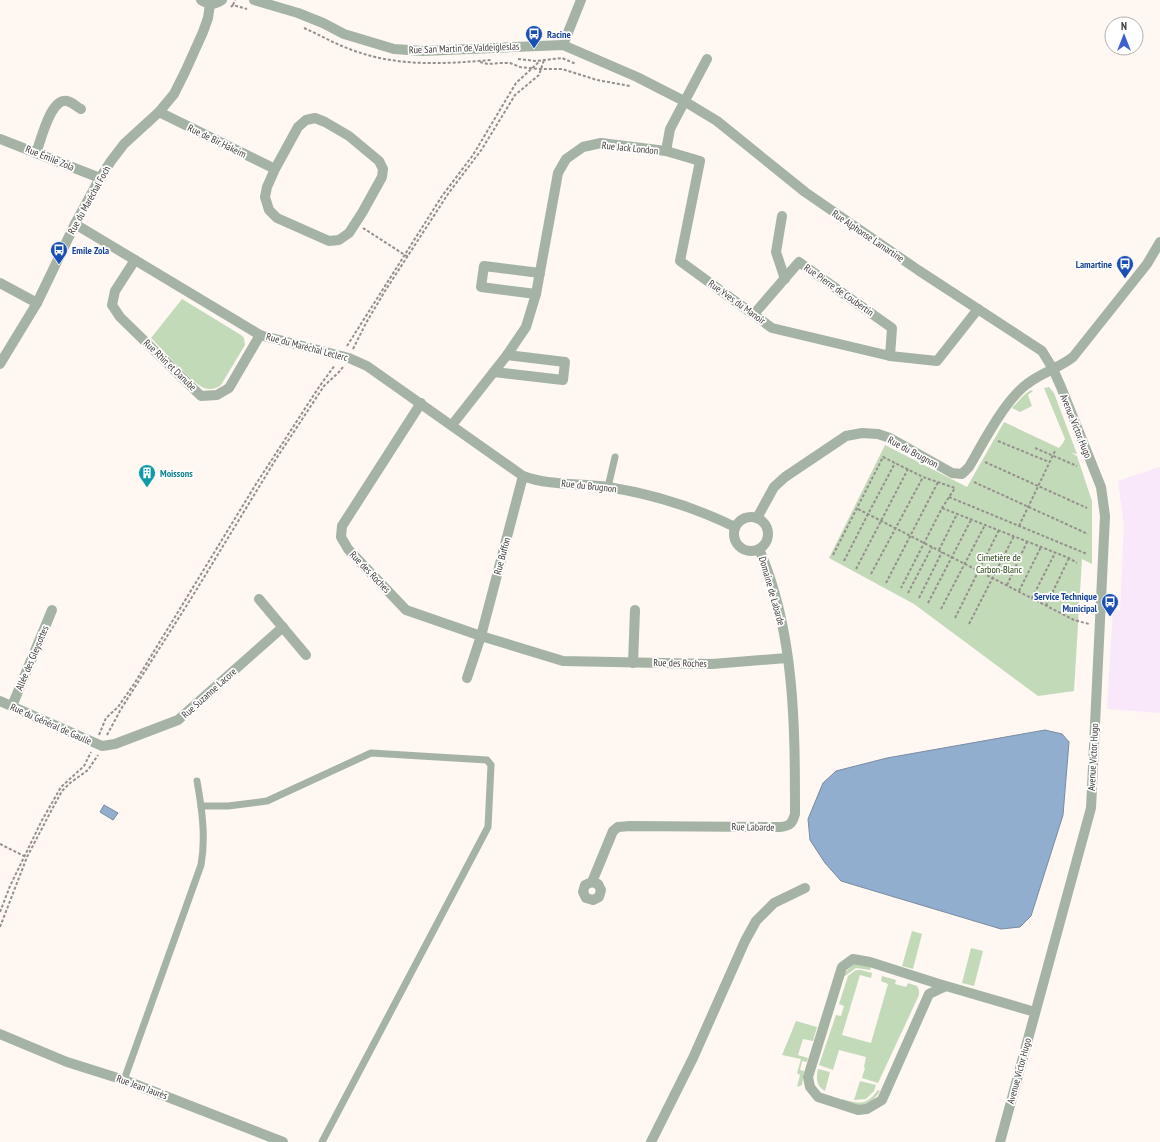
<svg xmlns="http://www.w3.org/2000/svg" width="1160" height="1142" viewBox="0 0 1160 1142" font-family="'PT Sans Narrow',sans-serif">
  <rect width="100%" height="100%" fill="#fef7f2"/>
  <path fill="#f9e8fa" d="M1160 467V713L1107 709 1113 608 1120 611 1124 526 1118 481Z"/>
  <g fill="#c3dab9">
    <path d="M182 299 241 335 244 338 245 345 221 385C216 389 210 390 204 388 192 383 162 349 151 338Z"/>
    <path d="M1049 387 1054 393 1077 454 1071 453 1077 456 1092 501V564L1082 559 1074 691 1038 696 914 604 829 558 885 445 967 487 1004 422 1059 448 1063 443 1065 439 1044 388Z"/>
    <path d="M1031 390 1033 391 1028 395 1032 406 1020 412 1012 408 1024 395Z"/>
    <path d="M912 931 922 934 913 969 902 966Z"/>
    <path d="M971 948 983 951 974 986 962 983Z"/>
    <path d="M861 963 872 966 870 970 856 968 845 976 842 975 854 964Z"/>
    <path d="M856 970H861L872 973 871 978 860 975 842 1035 871 1043 888 984 881 981 882 976 896 980 895 984 906 987 908 983 917 986 919 990V995L878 1083 862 1078 865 1068 864 1067 866 1057 839 1050 833 1070 819 1065 836 1015 841 1016 844 1006 839 1004 848 976Z"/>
    <path d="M796 1021 817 1027 813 1041 803 1039 798 1055 808 1058 807 1062 802 1061 800 1070 804 1071 802 1085 797 1087 800 1075 797 1073 801 1059 782 1055Z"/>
    <path d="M818 1069 830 1072 825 1091C816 1086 816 1078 818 1069Z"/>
    <path d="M860 1081 876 1085 874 1091 866 1099 854 1100Z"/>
    <path d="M878 1090 880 1091C867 1110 862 1106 841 1103L842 1099C860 1104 866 1106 878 1090Z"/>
  </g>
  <g fill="#91aecf" stroke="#788ba1">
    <path d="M1045 730 1062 734 1069 742 1063 815 1031 916 1020 927 1001 929 841 881 825 863 810 840 808 819 823 783 836 771 887 758Z"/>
    <path d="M104 805 118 813 113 820 100 812Z"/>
  </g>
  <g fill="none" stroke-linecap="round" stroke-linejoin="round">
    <g stroke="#96908c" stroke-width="2" stroke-dasharray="3 2" stroke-linecap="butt">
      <path d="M233 5 235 0"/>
      <path d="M231 7 233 5 247 9"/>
      <path d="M304 28C320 35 335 44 352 50 398 67 443 64 491 60"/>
      <path d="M518 59 536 61 562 58 576 64"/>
      <path d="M480 62 488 64 501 63H510L520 67 540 69H562L597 80 630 86"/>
      <path d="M363 228 408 257"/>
      <path d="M347 346 442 196 473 155 516 83 540 61"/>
      <path d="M353 349 366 323 385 291 448 194 482 149 515 95 539 75 544 60"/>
      <path d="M998 441 1049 462"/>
      <path d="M1035 448 1077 466"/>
      <path d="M985 462 1087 508"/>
      <path d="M974 482 1088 534"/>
      <path d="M949 497 1087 554"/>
      <path d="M942 508 1069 558 1077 563"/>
      <path d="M858 509 1074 620 1089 624"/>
      <path d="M1019 526 1055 451"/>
      <path d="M939 550 957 514"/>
      <path d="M833 555 883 457 923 477 955 488 942 508 901 588"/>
      <path d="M844 561 868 514 895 463"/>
      <path d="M856 569 908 469"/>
      <path d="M871 574 923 477"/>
      <path d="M886 583 938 482"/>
      <path d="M1007 585 1027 542"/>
      <path d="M1019 591 1041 547"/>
      <path d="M908 593 932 547"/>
      <path d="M919 598 942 552"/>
      <path d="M1032 598 1055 553"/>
      <path d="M928 603 971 520"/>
      <path d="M1046 606 1069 558"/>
      <path d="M941 609 985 525"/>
      <path d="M955 618 999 530"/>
      <path d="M969 624 1014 536"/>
      <path d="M99 735 106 718 118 707 134 684 256 484 319 387 335 365"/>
      <path d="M107 735 121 709 192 597 276 459 324 386 339 372 343 367"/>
      <path d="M0 844 24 856"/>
      <path d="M0 912 10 886 41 822 61 787 84 766 91 752"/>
      <path d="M0 927 27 857 50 813 62 791 70 783 88 770 98 755"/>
    </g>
    <g stroke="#a4b3a4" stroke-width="7">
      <path d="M608 487 615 457"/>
      <path d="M201 806H228L267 801 371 753 487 760 491 765 488 827 322 1142"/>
      <path d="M124 1080 201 865C206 838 202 809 197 781"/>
    </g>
    <g stroke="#a4b3a4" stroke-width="10">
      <path d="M201 0C208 5 215 5 222 0"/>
      <path d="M254 0 298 13 323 23 344 34 394 49 423 51 563 45 637 77 684 101 717 121 805 192 918 270 1042 351 1053 369 1061 387 1101 487 1105 516 1091 808 1000 1142"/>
      <path d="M563 45 581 0"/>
      <path d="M159 112 275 169 267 187 265 197 269 210 277 218 329 241 339 240 349 233 362 213 382 177 383 169 379 161 349 136 325 122 315 118 306 120 298 127 275 169"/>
      <path d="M0 139 100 178"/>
      <path d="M666 151 700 161 680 261 772 328 890 356 937 361 978 309"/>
      <path d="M36 153C41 141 50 98 67 101 72 102 77 107 81 109"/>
      <path d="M782 216 776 252 785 279"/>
      <path d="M75 224 260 335 349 358 367 366 523 476C550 486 580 483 608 487 653 494 694 507 735 527"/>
      <path d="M135 260 115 291 112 305 120 317 201 396 217 395 229 388 260 335"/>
      <path d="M0 283 37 303"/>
      <path d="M536 294 481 287 484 266 540 273"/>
      <path d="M754 314 799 262 892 328 890 356"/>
      <path d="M0 364 37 303 75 224 100 178 111 161 124 144 159 112 174 94 185 72 203 32 208 18 210 4"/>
      <path d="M494 372 563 380 565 362 507 355"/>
      <path d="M421 403 342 526 341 537 348 549 406 610 481 636 563 661 712 664 787 658"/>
      <path d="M452 425 507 355 526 327 536 294 558 173 566 159 583 147 601 143 666 151 670 129 707 59"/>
      <circle cx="751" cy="534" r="17"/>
      <path d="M757 518 774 487 785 477 846 436 862 433 878 434 890 438 952 473 962 474 969 467C983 443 1005 400 1027 384 1041 373 1059 368 1073 357L1147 264 1160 242"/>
      <path d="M259 599 306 655"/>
      <path d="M633 663 635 610"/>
      <path d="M467 678 481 636 523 476"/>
      <path d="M0 701 102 746 115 744 178 720 283 627"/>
      <path d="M12 706 52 610"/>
      <path d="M592 882 598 884 601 890 599 897 593 900 586 898 583 892 585 885 592 882 613 831 618 827 630 826 780 827C790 826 792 824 795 814 795 727 795 631 759 549"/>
      <path d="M946 986 929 994 882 1100 867 1109 858 1110 818 1097 810 1087 808 1077 842 967 853 959 870 962 939 984 946 986 1035 1012"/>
      <path d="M0 1034 67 1062 124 1080 283 1142"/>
      <path d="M651 1142 693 1058 745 941 756 921 774 903 805 888"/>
    </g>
  </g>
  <defs>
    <symbol id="bus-pin" viewBox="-11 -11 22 30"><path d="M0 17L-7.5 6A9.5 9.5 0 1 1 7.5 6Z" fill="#1a4fb4" stroke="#fff"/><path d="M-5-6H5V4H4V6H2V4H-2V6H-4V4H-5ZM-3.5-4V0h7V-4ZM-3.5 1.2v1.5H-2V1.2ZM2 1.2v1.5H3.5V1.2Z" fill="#fff"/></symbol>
    <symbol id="building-pin" viewBox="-11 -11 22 30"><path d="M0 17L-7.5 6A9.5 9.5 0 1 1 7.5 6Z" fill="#0f9aa8" stroke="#fff"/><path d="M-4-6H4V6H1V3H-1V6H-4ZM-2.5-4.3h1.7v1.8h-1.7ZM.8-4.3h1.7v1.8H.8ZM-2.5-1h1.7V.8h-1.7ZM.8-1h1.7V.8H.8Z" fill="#fff"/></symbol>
  </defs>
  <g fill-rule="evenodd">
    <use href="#bus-pin" x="524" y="24" width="20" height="27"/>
    <use href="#bus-pin" x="49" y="240" width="20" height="27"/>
    <use href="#bus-pin" x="1115" y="254" width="20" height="27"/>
    <use href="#building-pin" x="137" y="463" width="20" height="27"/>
    <use href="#bus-pin" x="1100" y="592" width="20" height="27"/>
  </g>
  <g text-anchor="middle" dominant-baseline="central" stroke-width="3.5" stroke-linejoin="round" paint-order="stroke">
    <g font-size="10" font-weight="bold" fill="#164399" stroke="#fff" text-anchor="start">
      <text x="547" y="34">Racine</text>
      <text x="72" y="250">Emile Zola</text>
      <text x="1112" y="264" text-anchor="end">Lamartine</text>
      <text x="1097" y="596" text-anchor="end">Service Technique<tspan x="1097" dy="12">Municipal</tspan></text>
    </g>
    <g font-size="10" fill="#3f3a37" stroke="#fff">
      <text transform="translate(464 48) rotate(-2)">Rue San Martin de Valdeigleslas</text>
      <text transform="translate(217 141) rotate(26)">Rue de Bir Hakeim</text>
      <text transform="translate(630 148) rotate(6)">Rue Jack London</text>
      <text transform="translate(50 158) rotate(22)">Rue Émile Zola</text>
      <text transform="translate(89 200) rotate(-61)">Rue du Maréchal Foch</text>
      <text transform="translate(868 236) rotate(34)">Rue Alphonse Lamartine</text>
      <text transform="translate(839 290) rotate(35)">Rue Pierre de Coubertin</text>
      <text transform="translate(737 302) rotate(36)">Rue Yves du Manoir</text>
      <text transform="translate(307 347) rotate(15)">Rue du Maréchal Leclerc</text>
      <text transform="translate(170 365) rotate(44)">Rue Rhin et Danube</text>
      <text transform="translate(1076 426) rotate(68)">Avenue Victor Hugo</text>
      <text transform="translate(913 452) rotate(28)">Rue du Brugnon</text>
      <text transform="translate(589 486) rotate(6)">Rue du Brugnon</text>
      <text transform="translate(502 556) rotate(-75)">Rue Buffon</text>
      <text transform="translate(370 572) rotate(46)">Rue des Roches</text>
      <text transform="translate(772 591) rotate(74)">Domaine de Labarde</text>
      <text transform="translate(32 658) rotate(-67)">Allée des Gleysottes</text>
      <text transform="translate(680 663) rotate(1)">Rue des Roches</text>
      <text transform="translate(209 693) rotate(-42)">Rue Suzanne Lacore</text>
      <text transform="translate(51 724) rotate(24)">Rue du Général de Gaulle</text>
      <text transform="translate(1093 757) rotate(-87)">Avenue Victor Hugo</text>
      <text transform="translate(753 827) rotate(1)">Rue Labarde</text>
      <text transform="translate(1019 1071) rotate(-75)">Avenue Victor Hugo</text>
      <text transform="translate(142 1087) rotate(20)">Rue Jean Jaurès</text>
    </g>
    <g font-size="10" font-weight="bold" fill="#0d838f" stroke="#fff" text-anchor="start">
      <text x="160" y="473">Moissons</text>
    </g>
    <g font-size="10" fill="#1b3c06" stroke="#fff">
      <text x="999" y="557">Cimetière de<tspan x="999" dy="12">Carbon-Blanc</tspan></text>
    </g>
  </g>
  <g transform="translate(1124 36)"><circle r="19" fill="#ffffff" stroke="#b2b0af"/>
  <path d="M0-3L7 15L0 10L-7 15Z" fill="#3d5fd1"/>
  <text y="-6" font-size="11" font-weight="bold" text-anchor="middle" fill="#3f3a37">N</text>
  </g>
</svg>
